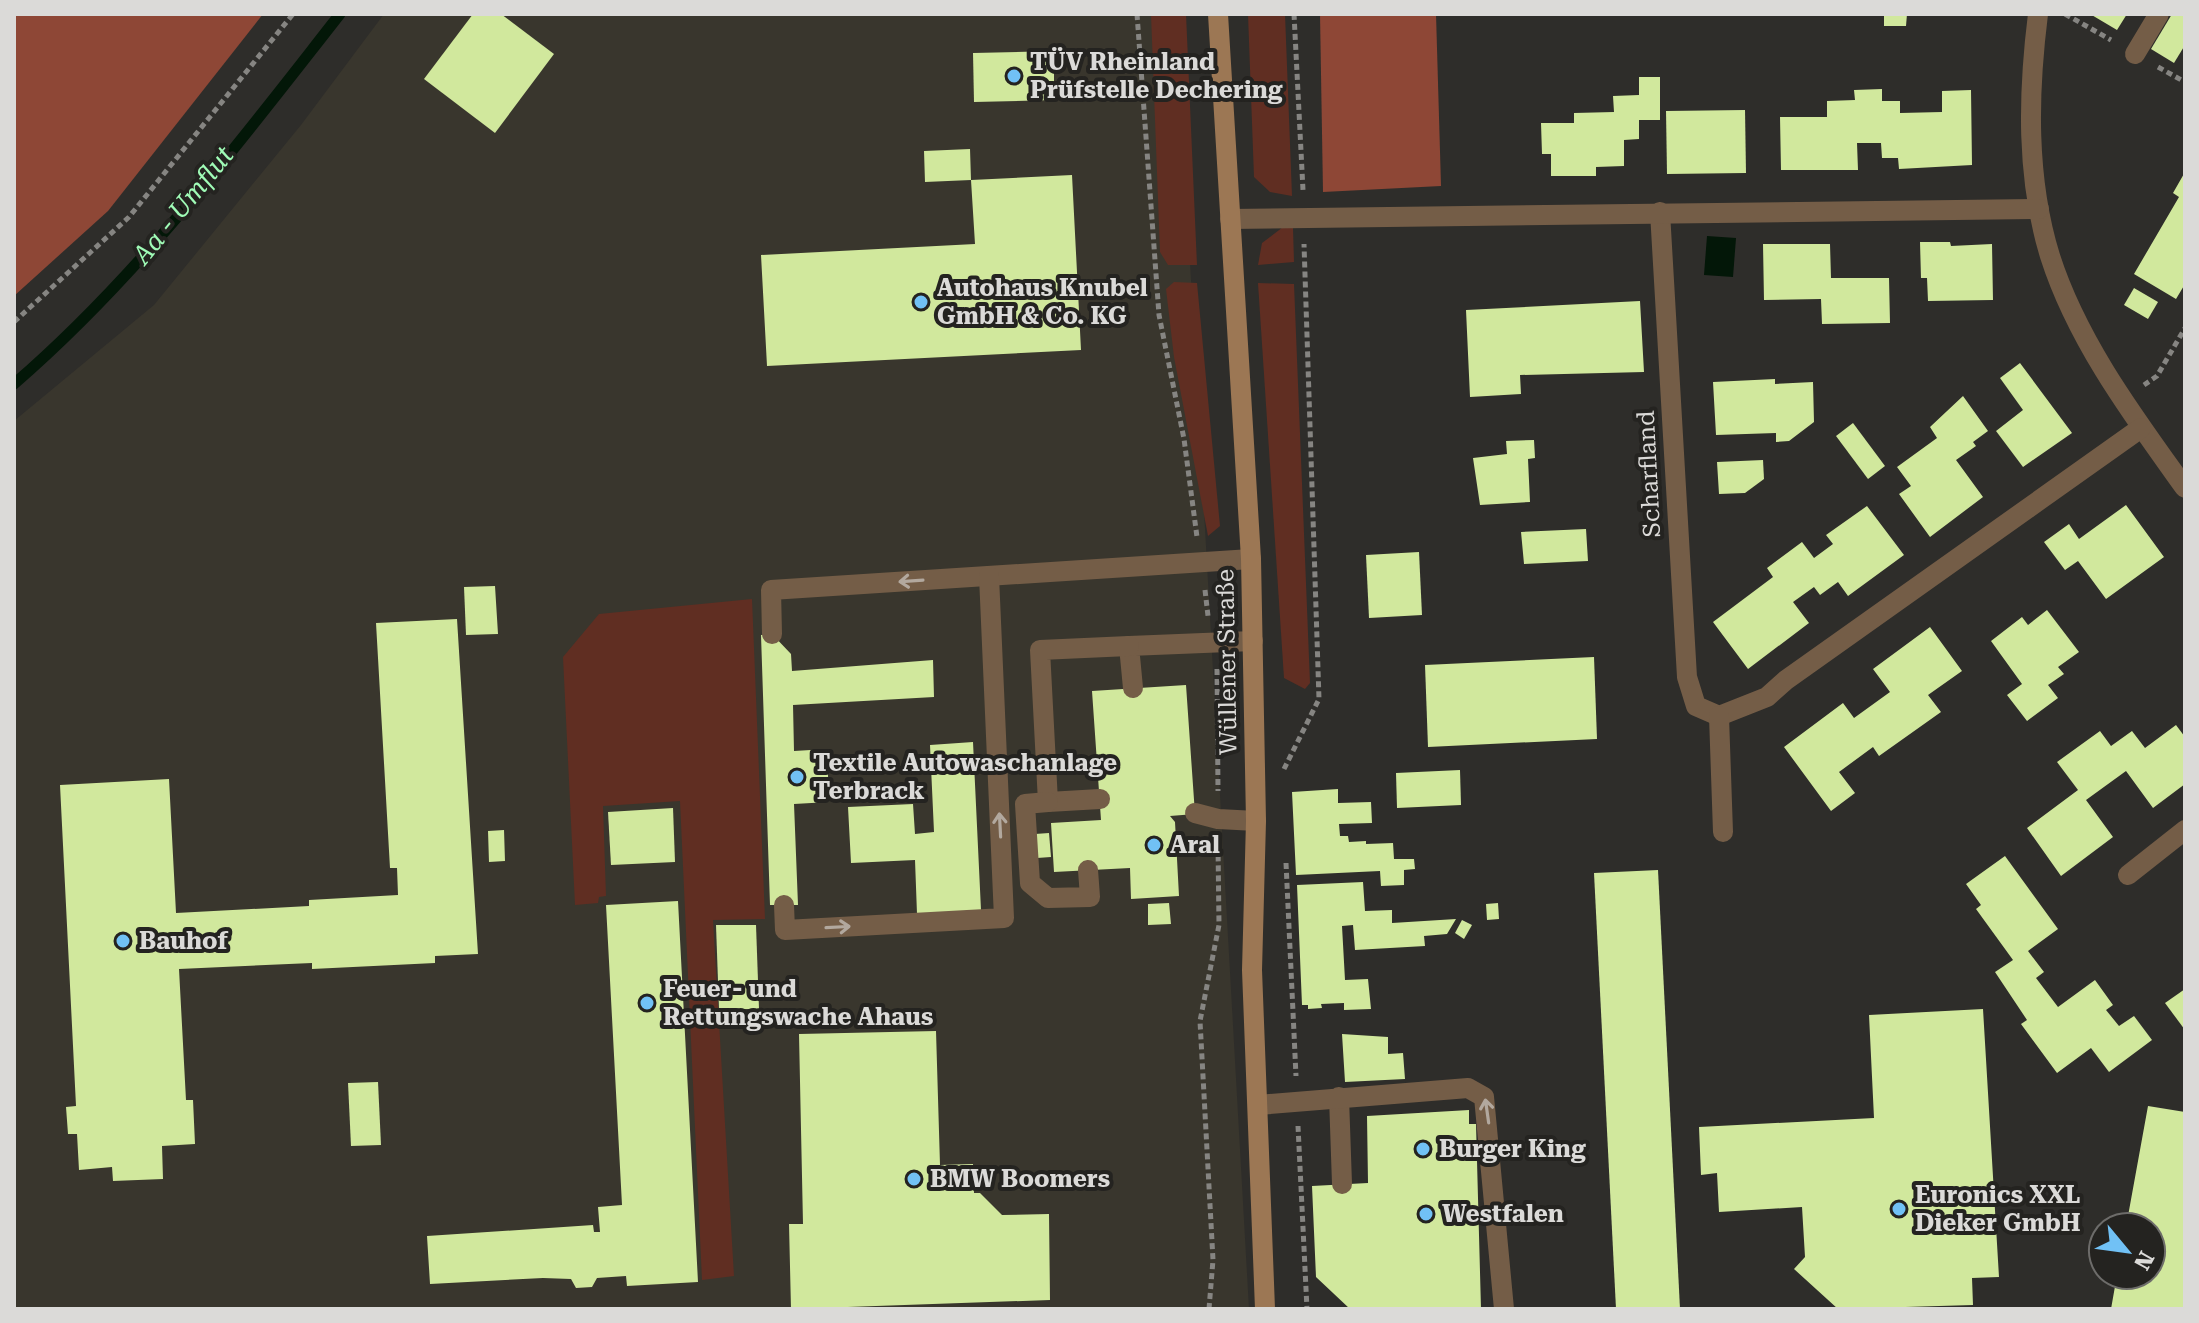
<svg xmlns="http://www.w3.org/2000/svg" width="2199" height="1323" viewBox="0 0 2199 1323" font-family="'Roboto Serif',serif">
  <rect width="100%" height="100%" fill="#2e2d2a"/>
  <path fill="#39362d" d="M384 14H1176L1249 1309H14V421L154 305 301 125Z"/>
  <g fill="#602e22">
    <path d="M1151 14H1186L1197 265H1168L1160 252Z"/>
    <path d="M1248 14H1285L1292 196 1270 192 1254 177Z"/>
    <path d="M1283 227 1293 228 1294 262 1258 265 1262 243Z"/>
    <path d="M1174 282 1197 283 1220 526 1208 536 1174 357 1166 289Z"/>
    <path d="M1258 283 1294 284 1310 683 1305 689 1284 678Z"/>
    <path d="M752 599 765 919 713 920 734 1276 702 1280 680 801 603 806 606 896 599 897 598 903 575 905 563 657 599 614Z"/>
  </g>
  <g fill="#8e4736">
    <path d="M14 14H263L108 211 14 296Z"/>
    <path d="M1320 14H1436L1441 186 1323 192Z"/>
  </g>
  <path fill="#031708" d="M1707 236 1736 238 1733 277 1704 275Z"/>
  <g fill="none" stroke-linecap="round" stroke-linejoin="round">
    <path stroke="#031708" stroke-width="11" d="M14 384C139 276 238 144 340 14"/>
  </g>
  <g fill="#d1e89d">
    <path d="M473 14H501L554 54 495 133 424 79Z"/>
    <path d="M1884 14H1907L1906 26H1884Z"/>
    <path d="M2090 14H2127L2117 30Z"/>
    <path d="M2172 14H2185V45L2174 63 2151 49Z"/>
    <path d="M1054 51V100L974 102 973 53Z"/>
    <path d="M1639 77H1660V120H1639V139L1624 140V166L1596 167V176H1551V154H1542L1541 123H1574V113L1614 112 1613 96 1639 95Z"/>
    <path d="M1882 89V101H1900V113L1942 112V91L1971 90 1972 165 1899 169 1898 158H1882L1881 143H1857L1858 170H1781L1780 117H1827V101L1855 100 1854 90Z"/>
    <path d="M1745 110 1746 173 1667 174 1666 111Z"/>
    <path d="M970 149 971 180 925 182 924 151Z"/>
    <path d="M2185 172V284L2176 299 2134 274 2179 197 2173 193Z"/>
    <path d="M1072 175 1081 350 767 366 761 255 975 244 971 180Z"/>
    <path d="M1920 242H1950L1951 246 1992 244 1993 300 1928 301 1927 278H1921Z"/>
    <path d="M1763 244H1830L1831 278H1889L1890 323 1822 324 1821 299 1764 300Z"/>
    <path d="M2134 288 2158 302 2148 319 2124 305Z"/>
    <path d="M1640 301 1644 372 1520 375 1521 394 1470 397 1466 310Z"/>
    <path d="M2020 363 2072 433 2023 467 1996 431 2023 410 2000 378Z"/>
    <path d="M1775 379V384L1813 382 1814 422 1789 441 1776 442V433L1716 435 1713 382Z"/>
    <path d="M1963 396 1988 431 1973 442 1976 446 1956 460 1983 497 1930 537 1899 494 1911 486 1897 467 1937 438 1930 427Z"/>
    <path d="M1853 423 1885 466 1868 479 1836 436Z"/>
    <path d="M1534 440 1535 458 1528 459 1530 502 1480 505 1473 458 1507 454 1506 441Z"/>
    <path d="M1763 460 1764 479 1745 493 1719 494 1717 462Z"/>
    <path d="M2126 505 2164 557 2106 599 2078 561 2065 570 2044 542 2069 524 2079 539Z"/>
    <path d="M1867 506 1904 555 1848 596 1838 582 1820 595 1814 587 1793 602 1809 623 1748 669 1713 622 1773 577 1767 568 1802 542 1814 558 1833 544 1826 535Z"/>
    <path d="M1586 529 1588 561 1524 564 1521 532Z"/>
    <path d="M1419 552 1422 615 1369 618 1366 555Z"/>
    <path d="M495 586 498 634 466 635 464 587Z"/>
    <path d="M2047 610 2079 652 2058 667 2064 674 2048 685 2058 698 2027 721 2007 695 2022 684 1991 641 2022 617 2028 625Z"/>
    <path d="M457 619 478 954 435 956V963L312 969V963L179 969 186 1100H193L195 1144 162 1146 163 1179 113 1181 112 1167 79 1170 77 1134H68L66 1107 76 1106 60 785 169 779 176 913 309 906V900L398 895 397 868H390L376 623Z"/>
    <path d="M1930 627 1962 671 1928 695 1941 712 1879 756 1873 747 1839 772 1855 793 1831 811 1784 747 1843 703 1854 718 1890 692 1873 669Z"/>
    <path d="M772 634 791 654 792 671 933 660 934 697 793 705 794 751 827 749 829 802 794 804 798 905H770L761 635Z"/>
    <path d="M1594 657 1597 739 1428 747 1425 665Z"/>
    <path d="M1186 685 1195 814 1170 816 1175 822 1179 896 1131 899 1130 868 1054 872 1051 823 1101 820 1092 691Z"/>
    <path d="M2176 725 2185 737V784L2153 808 2126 771 2086 800 2113 837 2061 876 2027 828 2078 790 2057 762 2100 731 2111 746 2132 731 2145 748Z"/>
    <path d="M973 742 981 910 917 914 915 860 851 863 848 807 913 804 915 834 934 832 930 745Z"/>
    <path d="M1460 770 1461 805 1397 808 1396 773Z"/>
    <path d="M1338 789V803L1371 802 1372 823 1339 824 1340 836H1348L1349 842 1366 841V844L1393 843 1394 859H1414L1415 869 1404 870V885L1381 886 1380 871 1296 875 1292 792Z"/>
    <path d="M673 808 675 862 611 865 608 812Z"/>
    <path d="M504 830 505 861 489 862 488 831Z"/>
    <path d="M1049 833 1051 857 1037 858 1035 834Z"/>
    <path d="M2005 856 2058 929 2028 951 2044 972 2036 978 2058 1007 2095 980 2113 1005 2106 1010 2119 1026 2134 1016 2152 1040 2109 1072 2091 1048 2057 1073 2021 1024 2027 1020 1995 972 2013 960 1976 909 1981 905 1966 884Z"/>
    <path d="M1658 870 1680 1309H1616L1594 873Z"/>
    <path d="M1363 882 1365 911 1392 910V923L1456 919 1447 934 1424 936 1425 946 1355 950 1353 925 1342 926 1345 980 1368 979 1371 1009 1344 1010V1003L1321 1004 1322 1008 1308 1009V1005H1302L1297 885Z"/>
    <path d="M678 901 698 1282 627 1286 626 1276 597 1278 592 1287 576 1288 571 1279 543 1278 430 1284 427 1236 593 1225 594 1232H600L598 1207 622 1205 606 905Z"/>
    <path d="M1169 903 1171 924 1148 925V904Z"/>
    <path d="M1498 903 1499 919 1487 920 1486 904Z"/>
    <path d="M1462 920 1472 925 1464 939 1455 933Z"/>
    <path d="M716 925H756L759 1009H719Z"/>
    <path d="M2185 989V1030L2165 1003Z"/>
    <path d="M1983 1009 1999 1277 1972 1278 1973 1305 1838 1309 1794 1269 1805 1257 1802 1207 1719 1212 1717 1173 1701 1175 1699 1127 1874 1118 1869 1015Z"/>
    <path d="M936 1031 940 1165 973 1164 974 1193H980L1002 1215 1049 1214 1050 1300 791 1309 789 1224H803L799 1034Z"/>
    <path d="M1342 1034 1388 1037V1054L1403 1053 1405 1079 1345 1082Z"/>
    <path d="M378 1082 381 1145 351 1146 348 1083Z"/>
    <path d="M2148 1106 2185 1112V1309H2111L2117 1275H2151V1227H2126Z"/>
    <path d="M1469 1110V1124H1476L1481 1309H1350L1316 1277 1312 1186 1368 1183 1367 1116Z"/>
  </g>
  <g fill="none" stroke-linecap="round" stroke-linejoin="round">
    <g stroke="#868582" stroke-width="5" stroke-dasharray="6 4" stroke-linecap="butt">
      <path d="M1137 14 1159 315 1184 439 1197 537"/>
      <path d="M1294 14 1303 190"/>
      <path d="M2065 14 2111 40"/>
      <path d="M2158 67 2185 82"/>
      <path d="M14 322 129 217 293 14"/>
      <path d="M2144 385 2157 376 2185 328"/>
      <path d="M1205 590 1208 616"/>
      <path d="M1217 669 1218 791"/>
      <path d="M1284 769 1319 699 1304 244"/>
      <path d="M1286 863 1296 1076"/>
      <path d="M1298 1126 1307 1309"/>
      <path d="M1209 1309 1213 1260 1200 1021 1219 925 1218 845"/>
    </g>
    <g stroke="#745d47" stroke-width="20">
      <path d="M2135 54 2159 14"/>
      <path d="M772 634 771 590 1251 559"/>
      <path d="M1133 688 1129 646 1253 641"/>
      <path d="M1100 799 1048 802 1040 650 1129 646"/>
      <path d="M1048 802 1025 804 1030 883 1048 898 1090 897 1088 870"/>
      <path d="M1195 813 1218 819 1256 821"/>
      <path d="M784 905 785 930 1004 918 989 576"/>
      <path d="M1339 1097 1342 1184"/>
      <path d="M1258 1105 1468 1088 1484 1097 1504 1309"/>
    </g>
    <g stroke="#745d47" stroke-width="20">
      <path d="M2038 14C2028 94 2026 178 2050 256 2077 341 2134 417 2185 488"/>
      <path d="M1660 212 1687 677 1696 706 1719 716 1767 697 1786 680 2141 428"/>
      <path d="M1230 219 2039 209"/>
      <path d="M1719 716 1723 832"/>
      <path d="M2128 875 2185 830"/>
    </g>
    <path stroke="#9c7754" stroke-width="20" d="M1218 14 1251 559 1256 821 1252 970 1265 1309"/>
  </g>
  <defs><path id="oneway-shaft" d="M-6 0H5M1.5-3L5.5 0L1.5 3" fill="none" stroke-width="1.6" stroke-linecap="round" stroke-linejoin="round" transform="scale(2)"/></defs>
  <g stroke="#b2a89e">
    <use href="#oneway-shaft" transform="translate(911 581) rotate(176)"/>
    <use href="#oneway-shaft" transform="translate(1000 825) rotate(-93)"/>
    <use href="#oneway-shaft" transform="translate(838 927) rotate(-3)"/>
    <use href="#oneway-shaft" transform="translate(1487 1111) rotate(-98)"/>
  </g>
  <g fill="#71c1f5" stroke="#242320" stroke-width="3">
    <circle cx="1014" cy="76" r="8"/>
    <circle cx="921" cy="302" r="8"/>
    <circle cx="797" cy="777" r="8"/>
    <circle cx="1154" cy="845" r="8"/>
    <circle cx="123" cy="941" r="8"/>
    <circle cx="647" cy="1003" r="8"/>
    <circle cx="1423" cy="1149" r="8"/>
    <circle cx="914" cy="1179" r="8"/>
    <circle cx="1899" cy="1209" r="8"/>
    <circle cx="1426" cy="1214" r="8"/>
  </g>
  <g text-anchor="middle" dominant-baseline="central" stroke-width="8" stroke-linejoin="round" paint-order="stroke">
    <g font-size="24" font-weight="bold" fill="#dbdad8" stroke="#242320" text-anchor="start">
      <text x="1030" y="62">TÜV Rheinland<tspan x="1030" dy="28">Prüfstelle Dechering</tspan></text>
      <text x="937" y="288">Autohaus Knubel<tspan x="937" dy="28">GmbH &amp; Co. KG</tspan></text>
      <text x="813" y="763">Textile Autowaschanlage<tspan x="813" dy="28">Terbrack</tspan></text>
      <text x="1170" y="845">Aral</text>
      <text x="139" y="941">Bauhof</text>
      <text x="663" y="989">Feuer- und<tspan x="663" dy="28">Rettungswache Ahaus</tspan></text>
      <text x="1439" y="1149">Burger King</text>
      <text x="930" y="1179">BMW Boomers</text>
      <text x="1915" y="1195">Euronics XXL<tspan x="1915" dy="28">Dieker GmbH</tspan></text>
      <text x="1442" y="1214">Westfalen</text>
    </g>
    <g font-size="24" fill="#dbdad8" stroke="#242320">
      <text transform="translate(1649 474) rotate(-93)">Scharfland</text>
      <text transform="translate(1227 662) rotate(-91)">Wüllener Straße</text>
    </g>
    <g font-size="26" font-style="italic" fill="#a0fcb7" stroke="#242320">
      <text transform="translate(183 205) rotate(-51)">Aa - Umflut</text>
    </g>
  </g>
  <rect width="2199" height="1323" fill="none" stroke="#dbdad8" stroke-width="32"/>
  <g transform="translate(2127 1251) rotate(119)"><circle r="38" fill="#242320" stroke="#6d6c6a" stroke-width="2"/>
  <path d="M0-6L14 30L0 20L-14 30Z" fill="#71c1f5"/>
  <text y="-12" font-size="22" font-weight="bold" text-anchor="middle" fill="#dbdad8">N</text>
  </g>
</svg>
